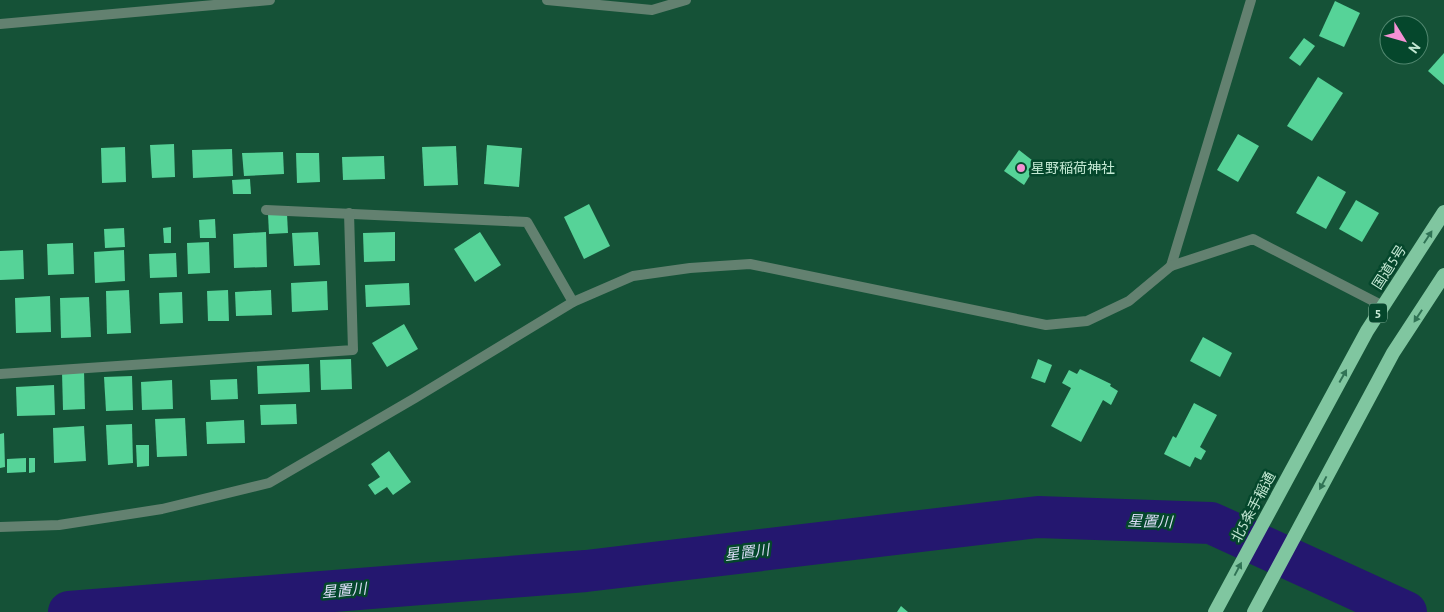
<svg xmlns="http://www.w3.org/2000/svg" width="1444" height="612" viewBox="0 0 1444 612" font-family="'PT Sans','Noto Sans JP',sans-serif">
  <rect width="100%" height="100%" fill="#155237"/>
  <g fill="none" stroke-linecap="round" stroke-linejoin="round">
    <path stroke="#24176f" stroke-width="42" d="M69 612 586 571 1038 517 1211 523 1406 612"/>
  </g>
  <g fill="#56d398">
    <path d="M1335 1 1360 13 1344 47 1319 36Z"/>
    <path d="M1304 38 1315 46 1300 66 1289 58Z"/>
    <path d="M1444 53V85L1428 71Z"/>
    <path d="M1318 77 1343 93 1312 141 1287 126Z"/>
    <path d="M1238 134 1259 146 1238 182 1217 170Z"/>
    <path d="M174 144 175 177 152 178 150 145Z"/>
    <path d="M487 145 522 148 519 187 484 184Z"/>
    <path d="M456 146 458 185 424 186 422 147Z"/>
    <path d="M125 147 126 182 102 183 101 148Z"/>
    <path d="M232 149 233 176 193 178 192 150Z"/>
    <path d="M1019 150 1037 164 1024 185 1004 171Z"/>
    <path d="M283 152 284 174 244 176 242 153Z"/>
    <path d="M296 153H319L320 182 297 183Z"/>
    <path d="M384 156 385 179 343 180 342 157Z"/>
    <path d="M1318 176 1346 192 1326 229 1296 213Z"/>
    <path d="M250 179 251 194H233L232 180Z"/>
    <path d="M1356 200 1379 213 1362 242 1339 229Z"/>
    <path d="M589 204 610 246 584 259 564 217Z"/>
    <path d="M268 214H287L288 233 269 234Z"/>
    <path d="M215 219 216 238H200L199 220Z"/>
    <path d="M171 227V243H164L163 228Z"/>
    <path d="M124 228 125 247 105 248 104 229Z"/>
    <path d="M266 232 267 267 234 268 233 234Z"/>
    <path d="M318 232 320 265 294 266 292 233Z"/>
    <path d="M395 232V261L364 262 363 233Z"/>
    <path d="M480 232 501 265 475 282 454 249Z"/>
    <path d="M209 242 210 273 188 274 187 243Z"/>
    <path d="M73 243 74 274 48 275 47 244Z"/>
    <path d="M23 250 24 279 0 280V251Z"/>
    <path d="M124 250 125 281 95 283 94 252Z"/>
    <path d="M176 253 177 277 150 278 149 254Z"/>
    <path d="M327 281 328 310 292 312 291 283Z"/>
    <path d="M409 283 410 305 366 307 365 285Z"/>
    <path d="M129 290 131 333 107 334 106 291Z"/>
    <path d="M228 290 229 321H208L207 291Z"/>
    <path d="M271 290 272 315 236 316 235 292Z"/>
    <path d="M182 292 183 323 160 324 159 293Z"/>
    <path d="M50 296 51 332 16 333 15 298Z"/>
    <path d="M89 297 91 337 61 338 60 298Z"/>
    <path d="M404 324 418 349 387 367 372 343Z"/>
    <path d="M1203 337 1232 353 1220 377 1190 361Z"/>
    <path d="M351 359 352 389 321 390 320 360Z"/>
    <path d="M1038 359 1052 365 1045 383 1031 378Z"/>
    <path d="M309 364 310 392 258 394 257 366Z"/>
    <path d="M1080 369 1111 384 1110 386 1118 391 1111 405 1103 400 1081 442 1051 426 1071 388 1062 383 1069 370 1077 374Z"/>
    <path d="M84 371 85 409 63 410 62 372Z"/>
    <path d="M132 376 133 410 106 411 104 377Z"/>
    <path d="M237 379 238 399 211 400 210 380Z"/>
    <path d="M172 380 173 409 142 410 141 382Z"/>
    <path d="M54 385 55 415 17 416 16 387Z"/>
    <path d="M1194 403 1217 415 1200 447 1206 451 1201 460 1195 457 1190 467 1164 454 1173 436 1176 438Z"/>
    <path d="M296 404 297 424 261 425 260 405Z"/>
    <path d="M185 418 187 456 157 457 155 419Z"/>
    <path d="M244 420 245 443 207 444 206 422Z"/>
    <path d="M132 424 133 463 108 465 106 425Z"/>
    <path d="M84 426 86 461 54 463 53 428Z"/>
    <path d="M4 433 5 467 0 468V434Z"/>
    <path d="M136 445H149V466L137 467Z"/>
    <path d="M389 451 411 482 393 495 387 487 375 495 368 485 380 477 371 464Z"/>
    <path d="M26 458V472L7 473V459Z"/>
    <path d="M29 458H35V472L29 473Z"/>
    <path d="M901 606 908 612H897Z"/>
  </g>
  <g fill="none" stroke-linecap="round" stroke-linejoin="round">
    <g stroke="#638170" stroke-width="10">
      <path d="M547 0 652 10 686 0"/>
      <path d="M0 24 270 0"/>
      <path d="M266 210 527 222 573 302"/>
      <path d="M1171 266 1251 0"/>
      <path d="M0 374 353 350 349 213"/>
      <path d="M0 527 59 525 162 509 269 483 415 398 573 302 633 276 690 268 750 264 1046 325 1087 321 1129 301 1171 266 1253 239 1383 306"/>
    </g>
    <g stroke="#80c6a0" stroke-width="14">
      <path d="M1215 612 1367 331 1444 212"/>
      <path d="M1254 612 1393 353 1444 275"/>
    </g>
  </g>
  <defs><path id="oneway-solid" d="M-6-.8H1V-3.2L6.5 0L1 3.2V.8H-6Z" transform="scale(1.25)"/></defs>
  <g fill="#307355">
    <use href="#oneway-solid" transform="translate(1428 237) rotate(-57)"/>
    <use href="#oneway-solid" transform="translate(1418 316) rotate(123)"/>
    <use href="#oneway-solid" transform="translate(1343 376) rotate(-61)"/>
    <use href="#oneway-solid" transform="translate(1323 483) rotate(118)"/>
    <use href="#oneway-solid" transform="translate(1238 569) rotate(-62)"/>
  </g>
  <circle fill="#f491d4" stroke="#05472c" stroke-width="2" cx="1021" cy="168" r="5"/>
  <g text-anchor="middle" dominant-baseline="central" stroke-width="5" stroke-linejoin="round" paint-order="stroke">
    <rect fill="#05472c" stroke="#8ab8a1" stroke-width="1" x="1369" y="303.5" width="18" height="19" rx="4"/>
    <g font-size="12" font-weight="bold" fill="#c3e8d3">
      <text x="1378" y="313">5</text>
    </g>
    <g font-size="14" fill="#c3e8d3" stroke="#05472c" text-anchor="start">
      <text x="1031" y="168">星野稲荷神社</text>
    </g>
    <g font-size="14" fill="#c3e8d3" stroke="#05472c">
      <text transform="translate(1389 267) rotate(-57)">国道5号</text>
      <text transform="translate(1253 507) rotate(-62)">北5条手稲通</text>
    </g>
    <g font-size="15" font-style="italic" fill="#d9dcf5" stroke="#05472c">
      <text transform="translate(1150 521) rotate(2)">星置川</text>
      <text transform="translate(747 552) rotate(-7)">星置川</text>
      <text transform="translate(344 590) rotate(-5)">星置川</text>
    </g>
  </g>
  <g transform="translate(1404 40) rotate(127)"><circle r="24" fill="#05472c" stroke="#51876f"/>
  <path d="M0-4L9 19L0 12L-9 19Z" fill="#f491d4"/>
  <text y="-8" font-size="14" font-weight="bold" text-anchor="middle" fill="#c3e8d3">N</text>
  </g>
</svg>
